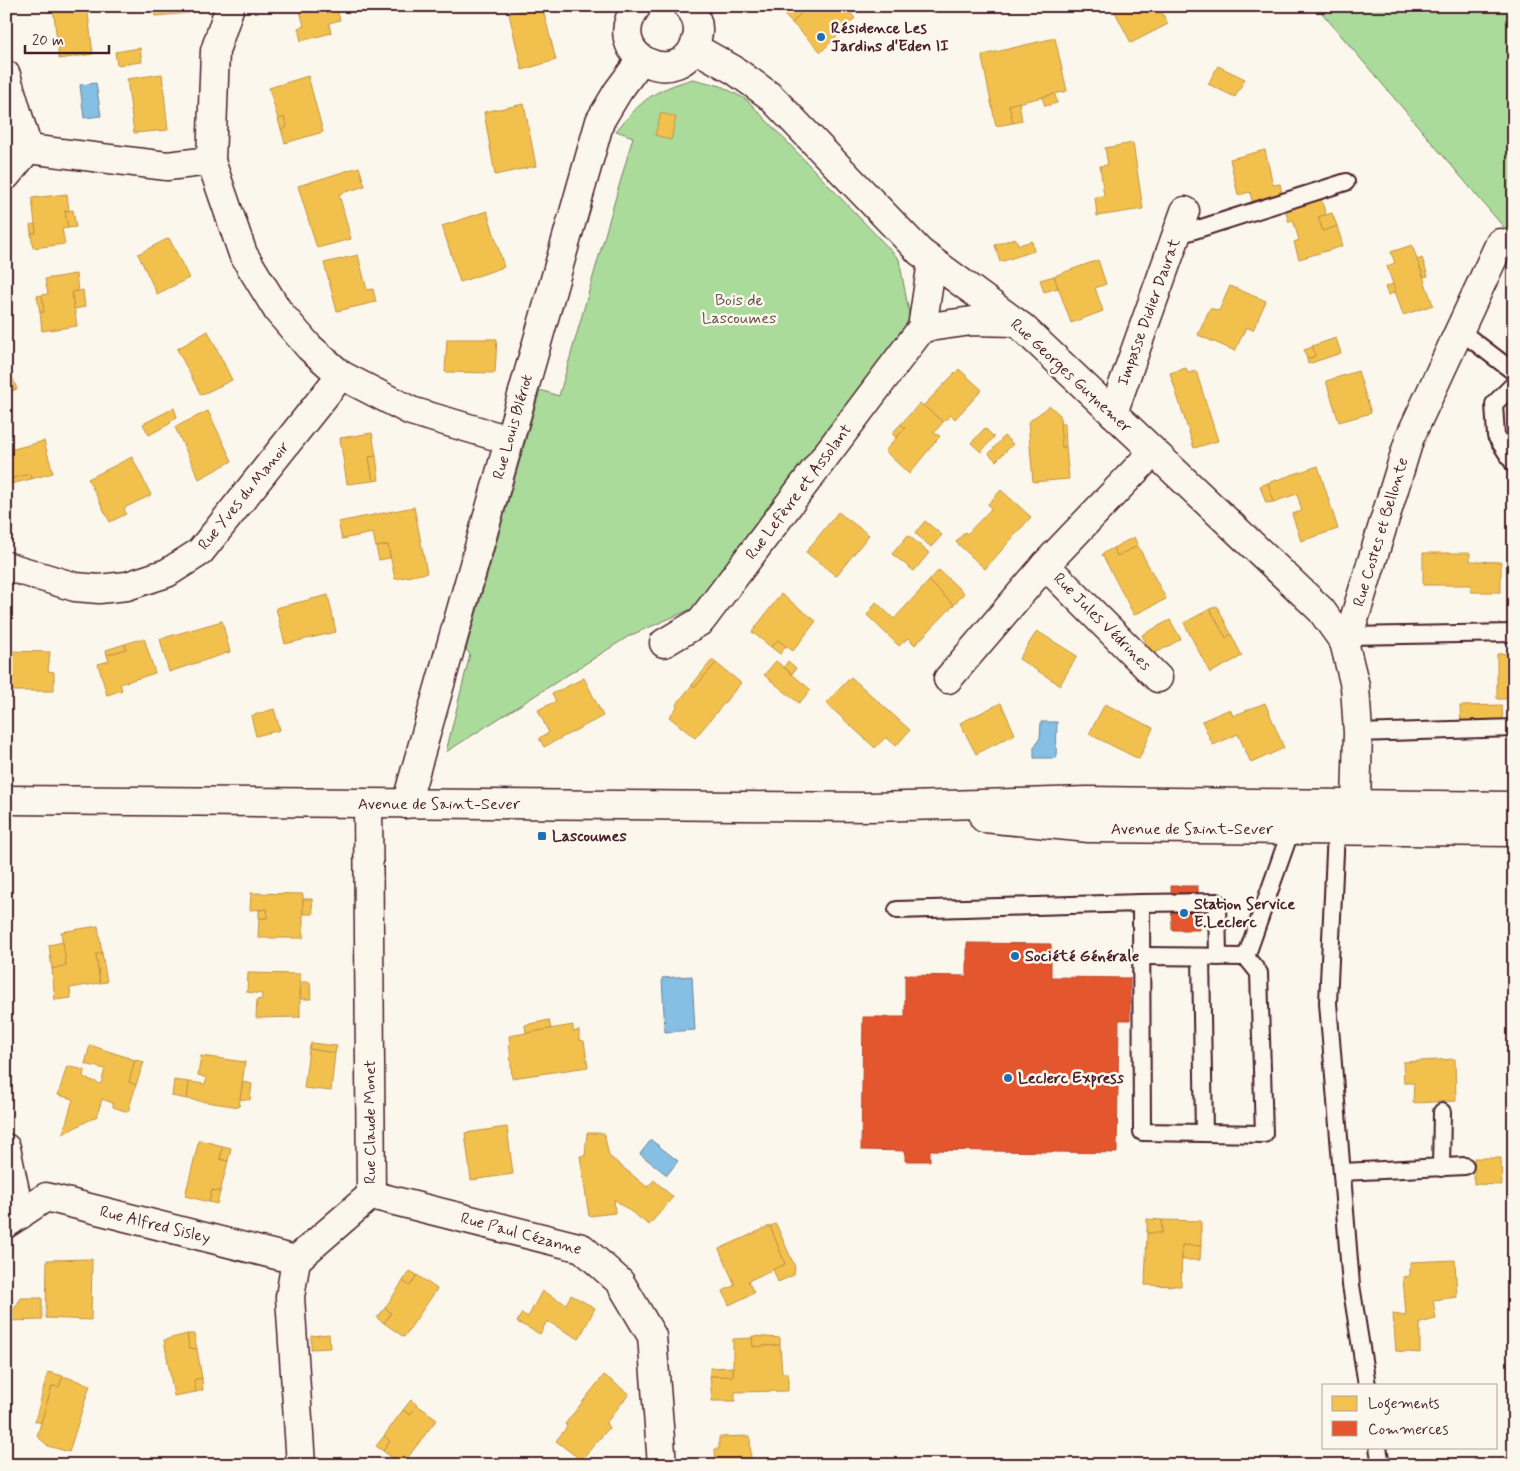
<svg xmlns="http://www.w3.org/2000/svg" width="1520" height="1471" viewBox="0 0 1520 1471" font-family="Mynerve,sans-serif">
  <rect width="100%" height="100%" fill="#fbf7ec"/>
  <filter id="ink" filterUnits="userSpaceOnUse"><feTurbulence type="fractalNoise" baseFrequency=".02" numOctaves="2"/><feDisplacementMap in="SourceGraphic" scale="10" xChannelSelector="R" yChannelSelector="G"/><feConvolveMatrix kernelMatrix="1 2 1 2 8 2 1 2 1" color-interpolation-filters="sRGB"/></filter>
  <g filter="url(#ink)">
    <g fill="#aadb9b" stroke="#7a7d63">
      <path d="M1316 6H1514V264L1507 258V231Z"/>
      <path d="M693 79 721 86 747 100 899 259 909 313 908 326 703 604 629 636 446 752 470 654 466 650 540 390 559 396 633 137 616 131C643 99 652 91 693 79Z"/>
      <path d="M1509 862H1514V983Z"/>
    </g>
    <g fill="#85c0e4" stroke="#6d809a">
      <path d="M96 83 101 116 84 118 80 85Z"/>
      <path d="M1041 722H1057L1056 758H1034V747L1040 738Z"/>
      <path d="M692 976 695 1030 665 1032 662 978Z"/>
      <path d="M651 1140 678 1161 667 1175 640 1154Z"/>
    </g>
    <g fill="#f2c14e" stroke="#c09044">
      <path d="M53 6H87L93 54 59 59Z"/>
      <path d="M154 6H189L190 13 155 16Z"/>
      <path d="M299 6H336L340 20 329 23 331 33 301 41 298 28 304 26Z"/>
      <path d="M534 6H542L556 60 522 70 509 14Z"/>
      <path d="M763 6H775L777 8 771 14Z"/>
      <path d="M775 6H793L784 15Z"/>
      <path d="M793 6H802L805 9 792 23 784 15Z"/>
      <path d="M802 6H848L846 8 855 18 821 52 792 23 805 9Z"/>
      <path d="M1130 6H1154L1157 11H1161L1168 24 1131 43 1114 10Z"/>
      <path d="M1055 38 1067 91 1009 105 1013 123 996 126 982 58 983 55Z"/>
      <path d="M140 48 142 62 117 65 115 52Z"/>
      <path d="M1218 66 1245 79 1235 97 1208 84Z"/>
      <path d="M162 74 168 130 134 133 127 79Z"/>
      <path d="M308 76 323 132 285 143 281 129 287 127 284 117 278 119 269 88Z"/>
      <path d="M1055 94 1057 103 1045 106 1042 97Z"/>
      <path d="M1019 102 1022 121 1013 123 1009 105Z"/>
      <path d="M524 104 536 166 495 175 484 112Z"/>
      <path d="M661 113 676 117 671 140 655 135Z"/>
      <path d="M284 117 287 127 281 129 278 119Z"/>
      <path d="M1133 143 1143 209 1097 216 1095 197 1104 196 1100 166 1108 165 1105 148Z"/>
      <path d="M1265 150 1273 185 1280 184 1283 198 1253 205 1250 192 1238 195 1230 159Z"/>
      <path d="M359 167 365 186 339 194 351 239 317 248 298 186Z"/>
      <path d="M67 194 69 211H65L68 228 62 229 65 244 33 248 31 233H36L32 198Z"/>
      <path d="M1321 198 1326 215 1318 217 1323 231 1337 226 1343 246 1299 259 1294 242 1299 240 1293 220 1289 222 1285 209Z"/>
      <path d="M73 210 76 227 68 228 65 211Z"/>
      <path d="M487 211 504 267 460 282 442 226Z"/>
      <path d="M1332 213 1337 226 1323 231 1318 217Z"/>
      <path d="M35 224 36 233H31L30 225Z"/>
      <path d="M169 238 189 278 157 294 138 254Z"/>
      <path d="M1015 238 1019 245 1032 241 1034 251 1000 262 995 245Z"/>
      <path d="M1412 245 1433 305 1403 315 1387 266 1395 263 1391 252Z"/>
      <path d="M358 255 367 290 373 289 376 302 337 311 324 263Z"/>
      <path d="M1422 258 1428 276 1424 277 1417 260Z"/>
      <path d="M1098 260 1106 284 1095 288 1103 311 1071 323 1054 276Z"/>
      <path d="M76 274 78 291 72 292 77 326 42 331 40 312H44L42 295 48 294 45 279Z"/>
      <path d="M1054 276 1058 288 1044 292 1040 280Z"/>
      <path d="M1393 284 1396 292 1388 295 1385 287Z"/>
      <path d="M1230 286 1266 301 1253 330 1246 327 1235 351 1198 335 1210 308 1219 311Z"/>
      <path d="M83 290 85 307 74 309 72 292Z"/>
      <path d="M42 295 44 312H40L37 296Z"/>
      <path d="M208 331 232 380 201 395 177 349Z"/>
      <path d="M1336 338 1341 353 1308 364 1307 359 1315 356 1312 346Z"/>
      <path d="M447 339H497L495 373 445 372Z"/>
      <path d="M1313 347 1315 356 1307 359 1304 350Z"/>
      <path d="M6 361 17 389 6 393Z"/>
      <path d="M1186 368 1188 373 1196 371 1218 441 1194 448 1170 373Z"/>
      <path d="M959 369 982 390 955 419 951 415 943 422 923 406Z"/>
      <path d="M1358 371 1371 413 1339 422 1326 381Z"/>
      <path d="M920 403 943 422 934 433 940 436 909 474 885 451 905 428 901 424Z"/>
      <path d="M1050 406 1060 415 1062 447H1066L1069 479 1033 482 1028 422Z"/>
      <path d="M174 408 177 417 170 421 171 423 149 435 143 424Z"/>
      <path d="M208 411 232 461 199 479 175 427Z"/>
      <path d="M901 424 905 428 896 438 892 433Z"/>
      <path d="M1060 424H1065L1066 447H1062Z"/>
      <path d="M985 428 994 437 981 452 971 443Z"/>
      <path d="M372 433 376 456 369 457 373 481 347 484 340 438Z"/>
      <path d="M1004 436 1013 444 996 461 989 454Z"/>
      <path d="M44 441 53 473 31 479 30 474 6 480V451Z"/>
      <path d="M376 456 379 480 373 481 369 457Z"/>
      <path d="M132 457 151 495 124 508 126 514 110 522 88 479Z"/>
      <path d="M1318 466 1338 529 1301 541 1292 514 1302 511 1297 494 1273 502 1268 483Z"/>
      <path d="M30 474 31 479 7 485 6 480Z"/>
      <path d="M1268 483 1273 502 1266 503 1260 486Z"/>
      <path d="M1001 490 1031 517 985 569 956 542 965 532 967 534 991 509 988 504Z"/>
      <path d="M414 507 427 573 395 579 388 545 376 547 373 533 342 539 338 522Z"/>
      <path d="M838 512 869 535 836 576 806 552Z"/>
      <path d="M925 521 942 535 931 547 915 533Z"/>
      <path d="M908 535 929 553 914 571 892 554Z"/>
      <path d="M1134 537 1138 546 1117 556 1113 548Z"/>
      <path d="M388 545 390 558 379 560 376 547Z"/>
      <path d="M1138 546 1166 599 1134 615 1102 554 1113 548 1117 556Z"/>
      <path d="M1423 553H1470V561L1501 562V592H1471V585H1423Z"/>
      <path d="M939 570 964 593 954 605 929 581Z"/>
      <path d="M929 581 954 605 915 645 908 638 899 646 867 615 876 602 894 619Z"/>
      <path d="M781 594 816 621 793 651 778 640 771 647 752 632Z"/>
      <path d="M328 595 336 632 285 644 276 608Z"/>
      <path d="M1217 606 1231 634 1226 638 1210 609Z"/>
      <path d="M1210 609 1226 638 1231 634 1242 656 1210 673 1184 623Z"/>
      <path d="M1170 620 1181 639 1152 655 1142 635Z"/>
      <path d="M222 621 230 652 169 672 160 639Z"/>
      <path d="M1037 631 1077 656 1060 685 1019 659Z"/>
      <path d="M144 638 155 673 120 684 122 690 107 695 98 664 109 661 107 655 126 649 125 644Z"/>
      <path d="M778 640 786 646 780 654 771 647Z"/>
      <path d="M125 644 126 649 107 655 106 650Z"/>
      <path d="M6 651 50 652 48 671 54 672V691H6Z"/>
      <path d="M1514 653V699H1497V654Z"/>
      <path d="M712 660 716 663 695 687 692 685Z"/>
      <path d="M776 661 811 690 799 703 764 675Z"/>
      <path d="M788 661 796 668 792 674 784 667Z"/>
      <path d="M716 663 741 683 695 738 669 717 677 707 676 705 692 685 695 687Z"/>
      <path d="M851 677 910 730 896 746 886 737 875 748 826 703Z"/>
      <path d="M584 678 603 716 544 747 539 738 549 733 538 710 556 701 552 694Z"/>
      <path d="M1001 703 1015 734 976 754 960 723Z"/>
      <path d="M1265 703 1284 748 1251 763 1238 734 1213 745 1202 721 1230 709 1233 716Z"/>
      <path d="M1105 704 1153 728 1139 759 1089 734Z"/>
      <path d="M1502 705 1503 724 1461 725 1460 706Z"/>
      <path d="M274 709 280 730 256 736 251 716Z"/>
      <path d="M251 893 303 894V938H258L259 918H267V909L250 910Z"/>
      <path d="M303 899H312L313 914H303Z"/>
      <path d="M267 909V918H259V910Z"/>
      <path d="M98 926 102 953 96 954 100 983 70 988 71 998 55 1000 52 969 66 965 61 932Z"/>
      <path d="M63 942 66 965 52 969 49 945Z"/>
      <path d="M102 953 107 982 100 983 96 954Z"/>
      <path d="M248 973 300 974V1017L256 1018 257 1000 262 999V994L247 992Z"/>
      <path d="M300 982H310L311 999H301Z"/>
      <path d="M549 1020 551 1029 526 1033 525 1025Z"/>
      <path d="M573 1025V1032L579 1030V1040L584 1041 588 1067 512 1078 509 1036Z"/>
      <path d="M311 1043 337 1046 335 1053 309 1049Z"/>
      <path d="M90 1045 135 1060 129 1082 136 1085 128 1112 113 1107V1103L102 1099 97 1116 63 1134 73 1099 58 1095 67 1066 84 1070 83 1077 101 1084 105 1069 85 1064Z"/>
      <path d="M309 1049 335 1053 331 1091 304 1088Z"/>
      <path d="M201 1056 245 1062 239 1107 187 1099 189 1082 205 1084 207 1078 198 1075Z"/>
      <path d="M1455 1059 1456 1101 1413 1103 1414 1083H1404L1403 1062Z"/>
      <path d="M135 1060 144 1062 136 1085 129 1082Z"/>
      <path d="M174 1080 189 1082 187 1099 172 1096Z"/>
      <path d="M243 1082 252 1084 250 1100 240 1099Z"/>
      <path d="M507 1127 513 1174 471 1180 465 1133Z"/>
      <path d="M587 1133H604L609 1156 647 1187 654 1180 673 1197 649 1225 614 1199 615 1213 589 1216 580 1156H585Z"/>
      <path d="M199 1140 223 1146 220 1159 228 1161 220 1192 212 1190 209 1202 185 1196Z"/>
      <path d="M223 1146 231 1148 228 1161 220 1159Z"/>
      <path d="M1474 1158H1501L1502 1185 1474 1184Z"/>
      <path d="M212 1190 220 1192 217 1204 209 1202Z"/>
      <path d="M1147 1219 1162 1220V1233H1147Z"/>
      <path d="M1162 1220 1201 1221V1246L1182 1245 1181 1286 1145 1285 1147 1233H1162Z"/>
      <path d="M776 1224 795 1267 794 1275 778 1282 773 1269 785 1264 770 1226Z"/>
      <path d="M770 1226 785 1264 748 1281 754 1293 729 1305 723 1291 735 1285 719 1249Z"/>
      <path d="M1182 1245 1201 1246 1200 1260H1182Z"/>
      <path d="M92 1259 91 1320 46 1318 47 1260Z"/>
      <path d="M1455 1260 1457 1297 1433 1300 1436 1319 1420 1323V1353L1396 1351 1393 1314 1406 1316 1403 1277 1410 1276V1262Z"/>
      <path d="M410 1271 417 1275 410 1286 403 1281Z"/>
      <path d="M417 1275 437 1289 404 1337 384 1323 391 1313 385 1308 403 1281 410 1286Z"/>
      <path d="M542 1291 566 1304 571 1295 595 1308 579 1339 547 1321 540 1334 517 1322 522 1313 528 1317Z"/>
      <path d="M21 1298H42V1320L6 1321Z"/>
      <path d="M385 1308 391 1313 384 1323 377 1318Z"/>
      <path d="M187 1334H194L197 1349 189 1348Z"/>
      <path d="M187 1334 189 1348 197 1349 202 1378 194 1380 196 1392 174 1396 164 1340Z"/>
      <path d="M329 1334 330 1348 311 1349V1336Z"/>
      <path d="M752 1336 780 1338V1345L753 1347Z"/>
      <path d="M752 1338 753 1347 780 1345 782 1373H788V1391L735 1392V1401H712L710 1376H733V1339Z"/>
      <path d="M733 1367V1376H710V1368Z"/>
      <path d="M48 1372 63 1376 59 1387 52 1386 41 1423 35 1421Z"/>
      <path d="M604 1375 629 1394 606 1423 609 1428 581 1460 556 1441 567 1427 565 1424Z"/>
      <path d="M63 1376 90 1385 69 1452 48 1446 37 1436 52 1386 59 1387Z"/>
      <path d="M202 1378 203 1390 196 1392 194 1380Z"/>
      <path d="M411 1400 417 1405 410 1415 403 1410Z"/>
      <path d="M417 1405 437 1419 402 1465 383 1451 390 1441 384 1436 403 1410 410 1415Z"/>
      <path d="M384 1436 390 1441 383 1451 376 1446Z"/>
      <path d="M750 1436 751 1465H716L715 1449H719V1437Z"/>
    </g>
    <g fill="#e4572e" stroke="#b6462d">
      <path d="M1171 886H1198L1199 930H1172Z"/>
      <path d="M967 943 1051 944V977L1130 978V1020H1119L1117 1153 930 1150V1161H905V1151L861 1150 863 1017H905V975L967 976Z"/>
    </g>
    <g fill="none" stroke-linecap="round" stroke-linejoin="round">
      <defs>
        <g id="service">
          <path d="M1176 236 1346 182"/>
          <path d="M1459 330 1514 372"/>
          <path d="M1514 384 1494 404 1496 436 1514 464"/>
          <path d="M1349 636 1514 633"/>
          <path d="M1358 733 1514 728"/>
          <path d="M1336 831 1328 1003 1351 1285 1367 1385"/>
          <path d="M1141 903 1217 902 1218 957"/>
          <path d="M897 910 1141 903 1142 1132 1264 1134 1259 973 1246 957"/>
          <path d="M1142 956 1246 957 1293 824"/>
          <path d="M1201 957 1204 1133"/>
          <path d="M1441 1168 1442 1112"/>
          <path d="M1342 1172 1465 1166"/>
          <path d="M1378 1447 1381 1465"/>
        </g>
        <g id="minor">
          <path d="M230 6 215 51 211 161 243 254 278 311 309 347 341 375 411 411 509 440"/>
          <path d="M637 6C599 58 684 94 697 38 700 26 696 15 688 6"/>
          <path d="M695 48 734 70 770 96 920 252 1022 327 1321 610 1344 642 1355 686 1358 733 1356 804 1342 823"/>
          <path d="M6 75 28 149"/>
          <path d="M6 176 28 149 167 166 211 161"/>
          <path d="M922 328 972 321 1015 322"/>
          <path d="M1113 413 1185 211"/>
          <path d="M1045 565 1158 678"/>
          <path d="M6 566 75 587 99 589 127 586 167 573 200 552 341 375"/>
          <path d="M1344 642 1349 636 1410 437 1500 243"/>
          <path d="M664 643 701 621 922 328 932 262"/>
          <path d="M948 679 1045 565 1153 452"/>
          <path d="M406 804 600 121 618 91 641 60"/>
          <path d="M6 1148 20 1215"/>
          <path d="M371 1195 582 1248 620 1282 652 1336 662 1465"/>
          <path d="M6 1224 46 1197 296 1260"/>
          <path d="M301 1465 290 1297 296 1260 371 1195 368 804"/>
        </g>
        <g id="secondary">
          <path d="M6 800 871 807 1087 801 1514 806"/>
          <path d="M984 818 1089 828 1514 832"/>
        </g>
      </defs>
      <use href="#service" stroke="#4a1f2b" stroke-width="20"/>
      <use href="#minor" stroke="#4a1f2b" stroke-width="31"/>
      <use href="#secondary" stroke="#4a1f2b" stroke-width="31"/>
      <use href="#service" stroke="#fbf7ec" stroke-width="16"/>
      <use href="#minor" stroke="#fbf7ec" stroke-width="28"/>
      <use href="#secondary" stroke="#fbf7ec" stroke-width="28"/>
    </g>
  </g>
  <g fill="#1f6fb2" stroke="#fbf7ec" stroke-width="2">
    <circle cx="821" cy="37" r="5"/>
    <rect x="537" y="831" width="10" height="10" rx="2.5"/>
    <circle cx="1184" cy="913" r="5"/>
    <circle cx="1015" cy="956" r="5"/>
    <circle cx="1008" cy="1078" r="5"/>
  </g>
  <g text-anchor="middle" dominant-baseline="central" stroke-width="5" stroke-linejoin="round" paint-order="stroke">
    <g font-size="16" font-weight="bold" fill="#4a1f2b" stroke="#fbf7ec" text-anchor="start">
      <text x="831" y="28">Résidence Les<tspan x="831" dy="18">Jardins d'Eden II</tspan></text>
      <text x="552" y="836">Lascoumes</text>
      <text x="1194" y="904">Station Service<tspan x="1194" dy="18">E.Leclerc</tspan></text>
      <text x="1025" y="956">Société Générale</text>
      <text x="1018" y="1078">Leclerc Express</text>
    </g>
    <g font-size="16" fill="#624e47" stroke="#fbf7ec">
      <text x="739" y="300">Bois de<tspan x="739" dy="18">Lascoumes</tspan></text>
    </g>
    <g font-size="16" fill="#4a1f2b" stroke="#fbf7ec">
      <text transform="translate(1149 312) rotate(-70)">Impasse Didier Daurat</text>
      <text transform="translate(1071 376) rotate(43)">Rue Georges Guynemer</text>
      <text transform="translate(513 427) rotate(-74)">Rue Louis Blériot</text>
      <text transform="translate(799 492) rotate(-53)">Rue Lefèvre et Assolant</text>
      <text transform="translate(244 496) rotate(-51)">Rue Yves du Manoir</text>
      <text transform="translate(1381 532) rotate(-73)">Rue Costes et Bellonte</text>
      <text transform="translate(1102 622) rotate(45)">Rue Jules Védrines</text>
      <text x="439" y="804">Avenue de Saint-Sever</text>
      <text x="1192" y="829">Avenue de Saint-Sever</text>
      <text transform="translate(370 1122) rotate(-90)">Rue Claude Monet</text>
      <text transform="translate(155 1225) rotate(14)">Rue Alfred Sisley</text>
      <text transform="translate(521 1234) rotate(15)">Rue Paul Cézanne</text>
    </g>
  </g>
  <rect width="1520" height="1471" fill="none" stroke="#fbf7ec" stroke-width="25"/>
  <rect x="12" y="12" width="1495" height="1446" fill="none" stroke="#4a1f2b" stroke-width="2" filter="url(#ink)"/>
  <rect x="1322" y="1384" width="175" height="65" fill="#fbf7ec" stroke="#b4a19f"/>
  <rect x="1332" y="1396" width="25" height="15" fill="#f2c14e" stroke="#b4a19f"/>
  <text x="1368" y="1408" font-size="15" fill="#4a1f2b">Logements</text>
  <rect x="1332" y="1421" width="25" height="15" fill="#e4572e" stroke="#b4a19f"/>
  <text x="1368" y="1434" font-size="15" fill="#4a1f2b">Commerces</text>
  <path d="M25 45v8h84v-8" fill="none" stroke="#4a1f2b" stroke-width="2.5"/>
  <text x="32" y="45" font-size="15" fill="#4a1f2b" stroke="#fbf7ec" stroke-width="4" paint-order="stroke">20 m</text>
</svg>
